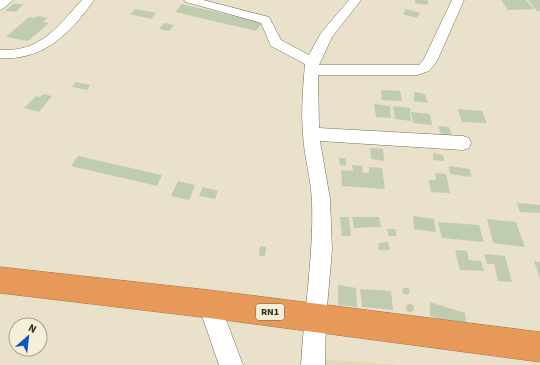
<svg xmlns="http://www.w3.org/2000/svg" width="540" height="365" viewBox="0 0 540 365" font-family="'Source Sans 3',sans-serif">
  <rect width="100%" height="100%" fill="#e9e1ca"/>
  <path fill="#e1d7b9" d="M317 359 399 365H317Z"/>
  <g fill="#c0ccae">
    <path d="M415 0H428V5L415 3Z"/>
    <path d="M501 0H526L534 9 508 10Z"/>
    <path d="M528 0H540V11H537Z"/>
    <path d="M13 4H23L16 12 5 11Z"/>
    <path d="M182 4 262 23 256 31 175 12Z"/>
    <path d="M136 9 156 13 151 19 130 14Z"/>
    <path d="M406 9 420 13 417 18 403 14Z"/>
    <path d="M38 16 47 18 43 22 49 23 28 41 6 37 29 17 34 18Z"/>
    <path d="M164 23 174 25 169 31 159 29Z"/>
    <path d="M76 82 90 85 87 90 72 87Z"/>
    <path d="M381 90 400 91 402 101 382 100Z"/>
    <path d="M414 92 425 94 428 103 414 101Z"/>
    <path d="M43 94 52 96 39 112 24 108 36 96 40 97Z"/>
    <path d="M374 104 390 106 391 118 376 117Z"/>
    <path d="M393 106 410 108 411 121 395 119Z"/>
    <path d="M458 109 482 111 487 123 462 122Z"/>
    <path d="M411 112 430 114 432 125 413 123Z"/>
    <path d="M438 126 449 127 453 138 442 137Z"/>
    <path d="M370 148 383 149 384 161 371 159Z"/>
    <path d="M433 153 443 155 444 161 433 160Z"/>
    <path d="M78 156 162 175 157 186 71 166Z"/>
    <path d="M339 158H346V166L340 165Z"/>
    <path d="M352 165 362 166 363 173H369V167L382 168 385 189 342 186 341 170 353 171Z"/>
    <path d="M449 166 470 169 471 177 450 174Z"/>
    <path d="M435 173 446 174 450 193 431 192 429 180H436Z"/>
    <path d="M178 181 195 185 189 200 171 196Z"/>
    <path d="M203 187 218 191 215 199 199 196Z"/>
    <path d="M517 203 540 205V213L520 212Z"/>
    <path d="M413 216 434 219 436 232 414 229Z"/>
    <path d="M340 217H349L351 236H342Z"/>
    <path d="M352 217H379L381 227 354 228Z"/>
    <path d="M487 219 516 222 525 247 493 243Z"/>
    <path d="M438 222 479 225 484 242 442 238Z"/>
    <path d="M387 229H395L397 236H389Z"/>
    <path d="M388 242 390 250H378L379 243Z"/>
    <path d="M260 246 266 247 265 256H259Z"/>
    <path d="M455 250 467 251 469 260 481 261 484 271 460 270Z"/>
    <path d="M484 254 505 256 512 282 498 281 494 264H487Z"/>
    <path d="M534 261 540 262V279Z"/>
    <path d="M338 285 356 288 357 307 338 305Z"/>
    <circle cx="406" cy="291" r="3.5"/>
    <path d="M360 289 391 291 393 310 362 307Z"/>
    <path d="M430 302 465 313 466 327 430 316Z"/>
    <circle cx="410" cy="308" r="4"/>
  </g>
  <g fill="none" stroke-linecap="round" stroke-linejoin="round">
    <defs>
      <g id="minor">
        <path d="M0 0H13L4 8 0 10Z"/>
        <path d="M82 0H94C70 34 43 61 0 58V50C41 52 56 28 82 0Z"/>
        <path d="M184 0H203L269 17 281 40 309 55 321 33 349 0H361L332 37 319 65H419L424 59 452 0H464L437 61 429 71 417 75H318L319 128 463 136 469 138 471 143 469 148 463 150 320 141 330 199 332 250 326 318 325 365H301C304 310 314 256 312 201 311 178 304 156 303 134 301 111 303 87 305 64L271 46 261 23 186 2Z"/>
        <path d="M209 293 217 296 243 365H219L198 304 201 296Z"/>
      </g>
      <path id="highway" d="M0 267 209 290 540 332V362L209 318 0 293Z"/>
    </defs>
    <use href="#minor" stroke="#756e59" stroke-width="1"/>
    <use href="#highway" stroke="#a77447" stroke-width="1"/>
    <use href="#minor" fill="#fff" fill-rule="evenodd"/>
    <use href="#highway" fill="#e79959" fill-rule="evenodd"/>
  </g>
  <g text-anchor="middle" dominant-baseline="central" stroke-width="3" stroke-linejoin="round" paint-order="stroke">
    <rect fill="#f6eed7" stroke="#6c685a" stroke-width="1" x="256" y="304" width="28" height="16" rx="3"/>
    <g font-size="10" font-weight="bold" fill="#312e25">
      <text x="270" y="312">RN1</text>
    </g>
  </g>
  <g transform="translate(28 337) rotate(28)"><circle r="19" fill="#f6eed7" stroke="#a7a190"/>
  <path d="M0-3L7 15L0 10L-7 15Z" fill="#0b58c2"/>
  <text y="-6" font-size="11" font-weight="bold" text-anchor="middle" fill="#312e25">N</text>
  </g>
</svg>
